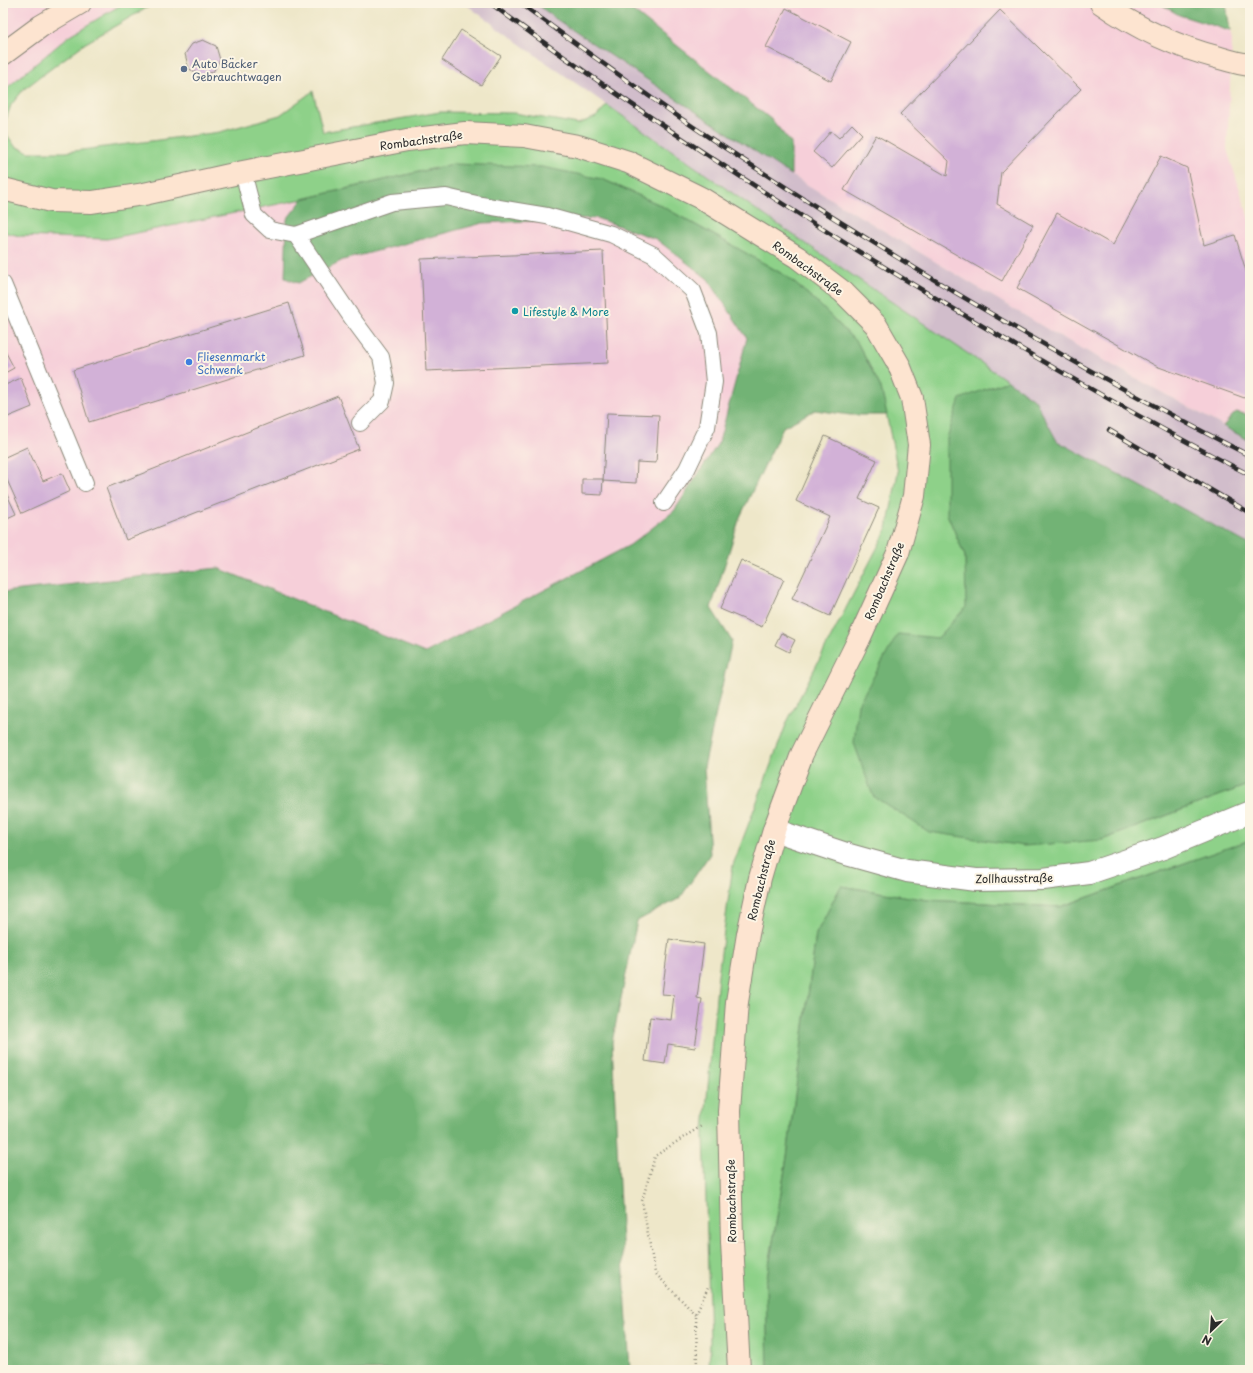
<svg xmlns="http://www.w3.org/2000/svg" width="1253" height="1373" viewBox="0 0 1253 1373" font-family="'Playpen Sans',sans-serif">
  <rect width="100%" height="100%" fill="#fcf5e5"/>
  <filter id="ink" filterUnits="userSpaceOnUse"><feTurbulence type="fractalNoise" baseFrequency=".025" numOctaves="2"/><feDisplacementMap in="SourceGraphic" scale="8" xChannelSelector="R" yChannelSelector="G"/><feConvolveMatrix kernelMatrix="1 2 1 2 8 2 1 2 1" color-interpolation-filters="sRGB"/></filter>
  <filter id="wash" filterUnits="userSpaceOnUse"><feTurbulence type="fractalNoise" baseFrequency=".012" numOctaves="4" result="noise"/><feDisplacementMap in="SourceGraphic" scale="16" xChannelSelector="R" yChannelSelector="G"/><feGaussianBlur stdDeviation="0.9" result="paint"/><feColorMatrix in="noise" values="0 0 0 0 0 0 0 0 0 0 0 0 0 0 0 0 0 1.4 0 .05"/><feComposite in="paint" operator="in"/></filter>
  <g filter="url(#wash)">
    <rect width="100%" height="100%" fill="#eee7c9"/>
    <g fill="#f6cfd9">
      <path d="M3 3H124L69 36 8 87 3 93Z"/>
      <path d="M623 3H1159L1179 15 1230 31 1232 40 1227 149 1250 222V415L1236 412 1223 426 1052 332 791 175 790 143 772 120Z"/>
      <path d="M303 199 287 219 285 278 298 283 343 260 483 223 596 218 656 239 708 279 747 338 719 442 674 511 630 545 424 653 218 568 3 592V232L20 236 107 239Z"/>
    </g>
    <path fill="#d1bdcb" d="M464 3H536L553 17 791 175 1052 332 1250 441V545L1057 441 1035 400 758 211 524 47Z"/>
    <path fill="#8ed189" stroke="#5c7e5a" d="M124 3H155L84 44 24 89 11 105 5 122 7 135 15 146 29 152H66L220 132 280 115 313 91 323 132 440 112 514 113 578 124 596 117 607 105 758 211 1008 381 983 390 947 514 965 556 967 607 938 638 1102 840 1250 784V840L1060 907 928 900 841 886 816 934 787 1157 766 1284 768 1370H709L710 1342 704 1131 718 975 733 865 787 722 887 529 898 472 881 388 858 344 817 302 786 276 737 248 658 204 602 179 453 164 303 199 107 239 20 236 3 232V93L8 87 69 36Z"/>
    <g fill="#72b375" stroke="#4e6f50">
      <path d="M536 3H623L772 120 791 143V175L553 17Z"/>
      <path d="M1159 3H1226L1230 31 1179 15Z"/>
      <path d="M453 164 542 167 602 179 658 204 737 248 786 276 817 302 858 344 881 388 887 415H850L815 410 783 427 740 517 711 608 732 641 704 767 710 854 680 898 637 921 612 1042 621 1225 630 1370H3V592L218 568 425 653 630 545 674 511 719 442 747 338 708 279 656 239 596 218 483 223 343 260 298 283 285 278 287 219 303 199Z"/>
      <path d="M1008 381 1035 400 1057 441 1250 545V784L1102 840 1024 846 929 832 873 796 854 743 858 704 898 634 938 638 966 607 965 556 947 514V438L960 399 983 390Z"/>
      <path d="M1236 412 1250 415V441L1223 426Z"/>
      <path d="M1250 840V1370H768L766 1284 787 1157 816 934 841 886 928 900 1060 907Z"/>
    </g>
    <g id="blocks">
      <g fill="#d2b1d7">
        <path d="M786 8 851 42 831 81 766 47Z"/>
        <path d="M1000 10 1081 89 1001 172 997 204 1033 225 1002 281 844 190 876 135 947 176 949 161 900 114Z"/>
        <path d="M461 30 501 56 481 85 442 60Z"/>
        <path d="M203 40 216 46 220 60 213 72 202 75 189 69 185 54 192 44Z"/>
        <path d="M852 124 862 134 832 168 813 152 831 131 839 138Z"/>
        <path d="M1161 156 1187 168 1204 245 1235 235 1250 284V400L1156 366 1017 288 1057 213 1113 245Z"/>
        <path d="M603 251 608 363 426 371 421 259Z"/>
        <path d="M289 303 305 355 89 422 73 370Z"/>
        <path d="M3 347 14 368 3 374Z"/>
        <path d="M21 378 32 407 3 419V386Z"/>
        <path d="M338 396 359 449 126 540 106 488Z"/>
        <path d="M607 413 659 415 656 463 637 462 636 483 603 481Z"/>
        <path d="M825 436 877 460 859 499 879 508 830 616 792 599 830 517 796 501Z"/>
        <path d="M27 447 43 481 62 473 70 491 22 513 3 471V458Z"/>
        <path d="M582 479H603L602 495 582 494Z"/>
        <path d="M3 486 16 514 3 520Z"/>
        <path d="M741 560 784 579 762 627 720 609Z"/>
        <path d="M781 633 795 640 789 652 775 645Z"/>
        <path d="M669 939 704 944 697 998 702 999 695 1048 668 1044 665 1064 645 1061 650 1017 671 1020 674 995 662 994Z"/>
      </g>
    </g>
  </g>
  <g filter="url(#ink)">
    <use href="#blocks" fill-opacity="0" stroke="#8c897a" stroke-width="1"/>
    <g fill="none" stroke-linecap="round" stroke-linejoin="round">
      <defs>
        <g id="lane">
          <path d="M243 172 254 215 270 230 296 235 392 202 446 197 481 205 547 216 611 234 654 255 693 291 709 333 714 382 707 427 687 469 664 503"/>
          <path d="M296 235 352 318 381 357 386 383 382 401 360 423"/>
          <path d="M3 284 85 483"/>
        </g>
        <path id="street" d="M774 830 846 854 907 871 976 880 1043 879 1089 873 1163 848 1250 812"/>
        <g id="secondary">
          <path d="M1101 3C1138 29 1177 47 1220 58 1230 61 1240 64 1250 65"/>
          <path d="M3 54 41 26 80 3"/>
          <path d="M3 189 51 201 92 202 144 194 243 172 407 140 465 133 524 136 578 146 628 162 701 198 797 257 843 292 876 325 899 365 912 398 919 445 914 496 898 553 859 639 802 754 774 830 760 878 748 934 737 1002 729 1111 732 1242 739 1370"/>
        </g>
      </defs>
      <use href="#lane" stroke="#8c897a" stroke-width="18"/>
      <use href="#street" stroke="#8c897a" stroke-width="24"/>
      <use href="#secondary" stroke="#8c897a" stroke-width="24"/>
      <g stroke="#8c897a" stroke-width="2.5" stroke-dasharray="1 3" stroke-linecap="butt">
        <path d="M696 1315 655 1273 642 1201 655 1156 684 1137 703 1125"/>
        <path d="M697 1370 696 1315 708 1287"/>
      </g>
      <use href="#lane" stroke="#fff" stroke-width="16"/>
      <use href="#street" stroke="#fff" stroke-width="22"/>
      <use href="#secondary" stroke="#fde4d0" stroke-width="22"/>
      <defs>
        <g id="rail">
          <path d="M490 3C636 112 788 210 944 303 1044 363 1146 422 1250 475"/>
          <path d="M520 3C583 49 645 95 710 138 884 253 1064 361 1250 456"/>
          <path d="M1109 430 1250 513"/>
        </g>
      </defs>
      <use href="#rail" stroke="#2b2b2b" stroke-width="4.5"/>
      <use href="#rail" stroke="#fcf5e5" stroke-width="3" stroke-dasharray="9" stroke-linecap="butt"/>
    </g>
  </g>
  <circle fill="#5c6f8a" stroke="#fcf5e5" stroke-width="1.5" cx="184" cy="69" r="4"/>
  <circle fill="#0f9aa8" stroke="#fcf5e5" stroke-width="1.5" cx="515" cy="311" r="4"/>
  <circle fill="#3f7fe0" stroke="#fcf5e5" stroke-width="1.5" cx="189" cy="362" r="4"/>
  <g text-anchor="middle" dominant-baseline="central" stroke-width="4" stroke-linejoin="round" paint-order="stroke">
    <g font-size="11" fill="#4e5e75" stroke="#fcf5e5" text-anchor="start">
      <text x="192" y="63">Auto Bäcker<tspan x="192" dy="13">Gebrauchtwagen</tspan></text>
    </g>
    <g font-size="11" fill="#2b2b2b" stroke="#fcf5e5">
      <text transform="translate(421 140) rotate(-8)">Rombachstraße</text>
      <text transform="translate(808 268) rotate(36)">Rombachstraße</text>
      <text transform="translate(884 581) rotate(-67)">Rombachstraße</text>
      <text transform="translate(1014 878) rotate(-1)">Zollhausstraße</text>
      <text transform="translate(761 880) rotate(-76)">Rombachstraße</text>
      <text transform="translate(731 1201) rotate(-91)">Rombachstraße</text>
    </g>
    <g font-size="11" fill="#0d838f" stroke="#fcf5e5" text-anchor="start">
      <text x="523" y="311">Lifestyle &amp; More</text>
    </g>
    <g font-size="11" fill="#366cbe" stroke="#fcf5e5" text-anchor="start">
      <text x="197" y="356">Fliesenmarkt<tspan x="197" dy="13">Schwenk</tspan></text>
    </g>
  </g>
  <rect width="1253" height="1373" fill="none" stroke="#fcf5e5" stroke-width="16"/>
  <g transform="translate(1211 1331) rotate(205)" stroke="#fcf5e5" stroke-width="3" paint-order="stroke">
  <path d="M0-3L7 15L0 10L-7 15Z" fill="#2b2b2b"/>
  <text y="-6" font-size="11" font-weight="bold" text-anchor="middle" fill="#2b2b2b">N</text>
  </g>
</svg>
